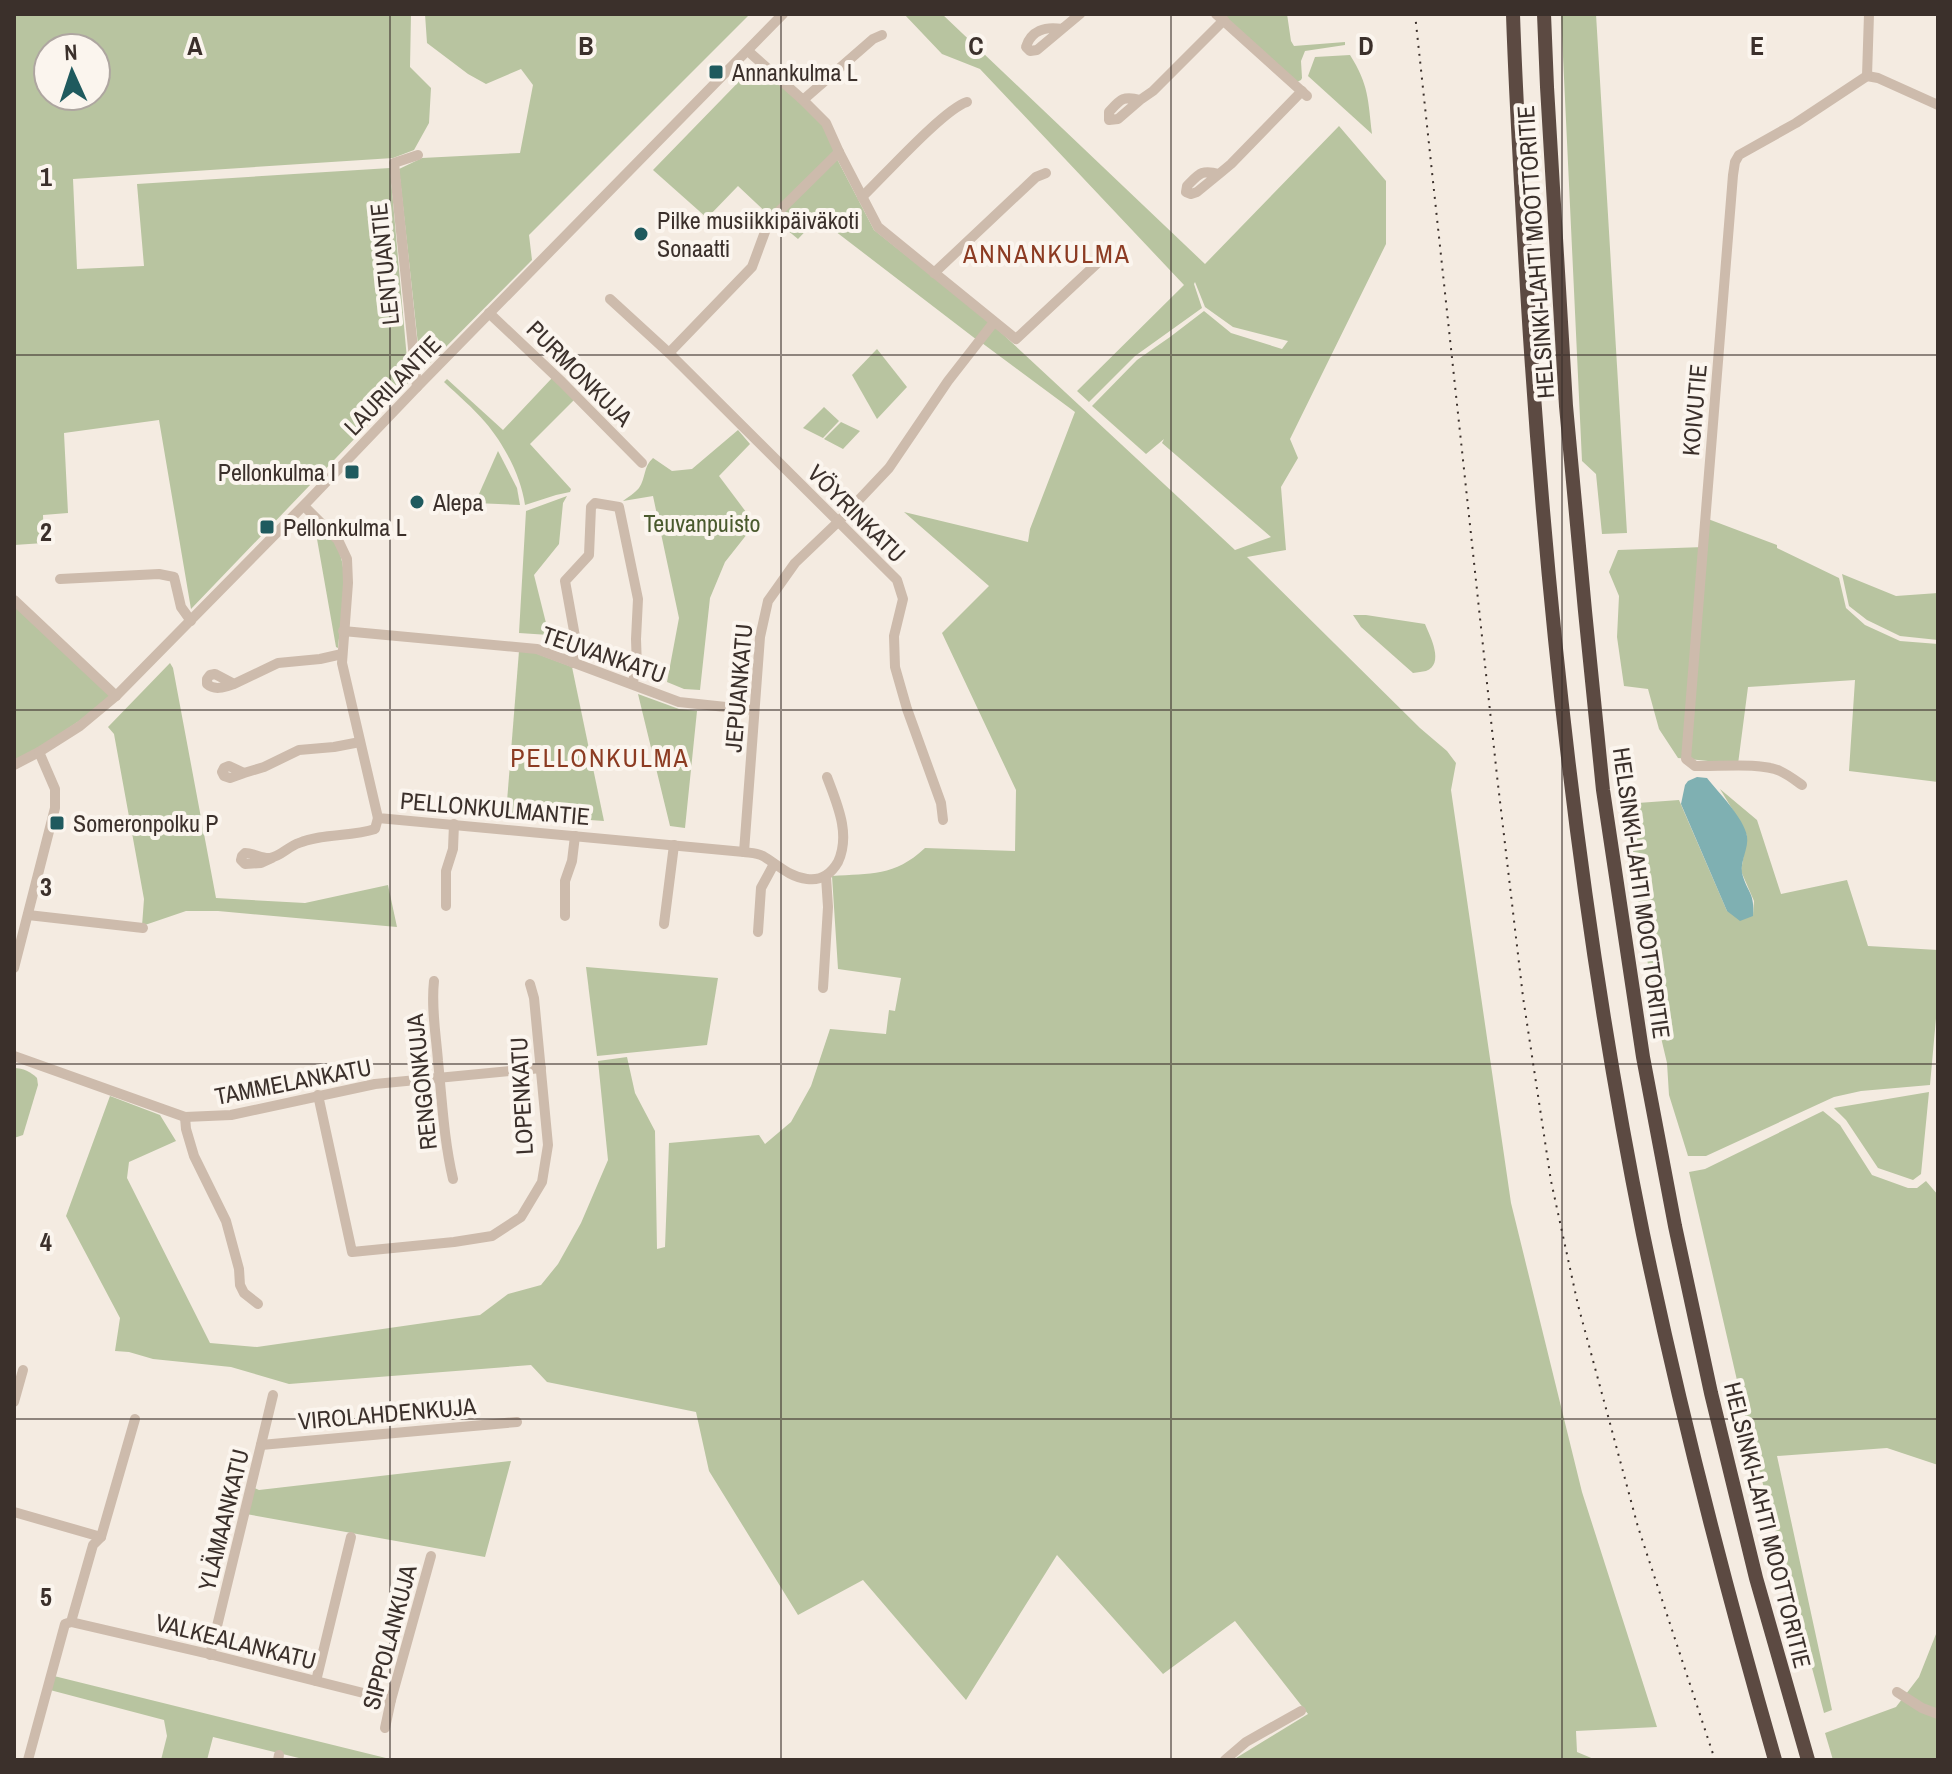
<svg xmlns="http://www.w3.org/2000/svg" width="1952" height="1774" viewBox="0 0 1952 1774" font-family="'Archivo Narrow',sans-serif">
  <rect width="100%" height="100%" fill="#f4ebe1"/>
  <g fill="#b8c4a0" fill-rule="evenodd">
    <path d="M14 14H411L410 67 431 88 429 123 414 150 393 158 73 179 77 269 144 266 137 184 390 168 409 382 191 609 159 420 64 433 68 513 43 515 44 543 14 545ZM48 48H96V96H48Z"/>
    <path d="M425 14H750L529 235 532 260 421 372 399 169 422 158 520 153 533 85 521 69 486 84 468 74 427 43Z"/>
    <path d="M904 14H942L1205 264 1339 126 1386 181V244L1290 439 1298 458 1281 487 1286 550 1247 557 1420 728 1447 751 1456 763 1451 790 1511 1203 1582 1492 1657 1727 1576 1731 1577 1752 1596 1760H1238L1236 1758 1308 1714 1235 1621 1163 1674 1057 1555 966 1700 863 1580 798 1615 709 1471 696 1412 547 1382 531 1365 289 1384 231 1367 153 1359 129 1352 115 1351 120 1318 66 1216 110 1096 160 1115 176 1141 129 1162 127 1178 210 1343 257 1347 480 1315 508 1294 541 1285 558 1264 581 1223 608 1160 598 1061 627 1057 635 1093 655 1131 657 1249 665 1247 669 1143 759 1135 765 1144 791 1122 811 1086 830 1029 886 1034 889 1010 895 1011 901 978 838 969 832 876C871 873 894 877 925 848L1015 851 1016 790 942 633 989 586 904 512 1028 542 1030 529 1075 412 982 343 994 326 1235 550 1271 537 1162 443 1164 439 1146 454 1092 406 1137 360 1170 337 1204 311 1231 333 1282 349 1288 341 1233 327 1205 307 1195 282 1194 284 1202 308 1135 356 1089 402 1077 391 1184 285 980 69 942 54Z"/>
    <path d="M1221 14H1287L1291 41 1294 46 1345 42V45L1305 51 1301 61 1302 78 1301 80 1297 82Z"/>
    <path d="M1561 14H1596L1627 533 1602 534 1596 474 1582 461Z"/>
    <path d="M1350 55C1369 85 1368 100 1372 134L1308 76 1315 57Z"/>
    <path d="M757 63 824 125 835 151 770 216 738 186 707 218 653 170Z"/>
    <path d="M837 159 874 230 990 322 977 340 818 218 798 239 775 220Z"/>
    <path d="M877 349 907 387 877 419 852 375Z"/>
    <path d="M552 378 575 399 530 444 571 489 570 492 556 495 525 505C521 476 504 444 485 422 473 408 458 395 444 382L447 379 503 430Z"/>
    <path d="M824 407 839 421 823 438 803 428Z"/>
    <path d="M841 422 860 431 843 449 824 439Z"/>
    <path d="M738 430 750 444 719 476 755 524 725 562 710 598 700 690 684 689 667 682 679 618 653 496 623 501C628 497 635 493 639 488 646 478 643 467 653 458L672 471 692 469Z"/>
    <path d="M498 451 517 488 520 505 475 503Z"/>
    <path d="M567 496 563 503 559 544 534 575 549 635 519 633 526 511Z"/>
    <path d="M1708 519 1777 545V548L1839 578 1846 608 1865 625 1900 641 1938 644V782L1849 771 1855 680 1748 687 1738 764 1678 758 1659 729 1648 689 1624 686 1617 637 1619 596 1609 572 1618 550 1704 547Z"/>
    <path d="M314 522C321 529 331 536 336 545 351 571 341 618 338 648L336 647Z"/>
    <path d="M1842 574 1896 596 1938 593V640L1900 636 1867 620 1849 606Z"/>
    <path d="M14 604 116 696 14 765Z"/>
    <path d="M1353 615H1366L1425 624C1430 636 1445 664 1426 671 1422 672 1418 672 1413 673L1361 627Z"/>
    <path d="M519 651 535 653 572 667 604 821 506 814Z"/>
    <path d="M170 663 173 668 216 898 305 903 388 885 397 927 218 911H186L142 926 144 899 114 734 108 727Z"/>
    <path d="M638 694 679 709 697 711 685 828 670 826Z"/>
    <path d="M1720 789 1757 820 1781 894 1847 880 1868 946 1938 950V996L1930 1085 1861 1091 1834 1097 1706 1156H1688L1669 1095 1667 1063 1655 1012 1624 804 1679 800 1727 911 1753 915 1754 901 1741 871 1747 836 1742 825Z"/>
    <path d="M586 967 718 978 707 1045 597 1056Z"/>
    <path d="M14 1068C23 1068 31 1072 37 1078L38 1085 23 1135 14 1138Z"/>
    <path d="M1929 1092 1921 1174 1913 1180 1878 1168 1846 1120 1834 1108Z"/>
    <path d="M1823 1111 1840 1125 1872 1175 1908 1188H1917L1926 1181 1938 1195V1465L1887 1448 1777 1456 1832 1710 1824 1713 1748 1428 1689 1172 1705 1169Z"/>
    <path d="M511 1461 485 1557 246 1514 252 1487 259 1490Z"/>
    <path d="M1938 1629V1760H1833L1825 1733 1896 1707 1919 1677Z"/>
    <path d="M54 1676 394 1760H307L213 1737 207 1760H161L167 1736 164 1720 50 1690Z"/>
  </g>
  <path fill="#7fb0b2" d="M1697 777 1707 778C1718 792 1744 818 1747 836 1749 848 1740 861 1742 873 1747 893 1755 892 1753 916L1740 921 1727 911 1681 804 1685 785 1688 781Z"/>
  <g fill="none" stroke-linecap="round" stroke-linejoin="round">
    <g stroke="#cdbbac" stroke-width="10">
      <path d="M1216 14 1307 96"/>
      <path d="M1062 29C1045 26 1031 31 1026 47L1030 51 1037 50 1080 14"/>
      <path d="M748 51 803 100 826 123 839 152 878 227 1016 339 1106 255 1117 254"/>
      <path d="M1867 76 1878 78 1938 105"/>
      <path d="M1867 76 1869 14"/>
      <path d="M803 100 873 39 882 35"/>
      <path d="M1140 100 1118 119 1109 120V112C1120 100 1123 95 1140 100L1153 91 1224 20"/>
      <path d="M1219 174 1197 192 1191 194 1186 192 1187 186C1199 174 1201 169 1219 174L1231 164 1302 91"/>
      <path d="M862 197C883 177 944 109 967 102"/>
      <path d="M934 273 1036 177 1046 173"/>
      <path d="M610 299 669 353 897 580 903 599 894 636 895 667 907 709 941 803 943 820"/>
      <path d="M489 313 562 382 642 463"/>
      <path d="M669 353 752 267 769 221 839 152"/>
      <path d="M417 387 394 163 418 155"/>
      <path d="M304 506 338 540 347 559 348 583 342 663 378 818 744 852C750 853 757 853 763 856 777 864 789 877 807 879 821 881 831 874 838 862 851 834 837 804 827 777"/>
      <path d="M60 579 159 574 174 577 181 607 191 621"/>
      <path d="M14 600 116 696"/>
      <path d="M343 631 537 649 679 702 754 710"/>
      <path d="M573 663 576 642 565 581 589 555 591 507 595 503 619 507 638 599 636 639 637 668 632 684"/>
      <path d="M234 684C225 687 215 691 207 684V679L210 675 215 674 234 684 278 663 320 659 342 654"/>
      <path d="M14 765 39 752 80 726 116 696 309 500 417 387 783 14"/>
      <path d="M244 773 230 778 224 776 222 772 224 768 229 766 244 773 264 767 299 750 334 747 360 742"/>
      <path d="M1802 785C1795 780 1787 774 1780 771 1760 762 1717 767 1695 766L1686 759 1733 175 1735 162 1739 155 1796 123 1867 76"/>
      <path d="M744 852 760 637 768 601 795 563 838 522 889 468 948 381 994 322"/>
      <path d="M272 858 261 863 245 864 241 860 242 856 245 853C254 853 262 859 270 858 280 857 289 846 299 843 323 833 351 837 375 829L378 818"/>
      <path d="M446 906V871L453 849 454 824"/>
      <path d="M28 915 143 928"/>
      <path d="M565 916V881L572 861 575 836"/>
      <path d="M664 924 674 845"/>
      <path d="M758 932 761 888 774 864"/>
      <path d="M14 968 55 808V789L39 752"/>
      <path d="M434 981C431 1008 436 1035 438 1061 442 1100 444 1141 453 1179"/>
      <path d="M823 988 828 907 826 877"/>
      <path d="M14 1056 185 1117 231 1115 375 1084 541 1068"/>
      <path d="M318 1095 352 1252 454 1242 492 1236 521 1217 542 1182 548 1145 534 998 530 984"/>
      <path d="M185 1117 186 1129 194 1156 226 1221 239 1269 240 1285 244 1293 258 1304"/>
      <path d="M14 1402 23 1370"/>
      <path d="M261 1445 517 1422"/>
      <path d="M14 1512 101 1537"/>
      <path d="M71 1622 209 1654 391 1700"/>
      <path d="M210 1655 273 1395"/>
      <path d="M316 1681 351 1537"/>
      <path d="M1897 1692 1922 1708 1938 1714"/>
      <path d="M385 1728 391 1700 431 1556"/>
      <path d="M28 1760 65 1624 71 1622 93 1545 101 1537 135 1419"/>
      <path d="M278 1760 279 1755"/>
      <path d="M1225 1760 1246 1742 1301 1711"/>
    </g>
    <g stroke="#5c4a42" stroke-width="14">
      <path d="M1513 14C1516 106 1522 198 1527 289 1546 606 1580 923 1643 1234 1680 1411 1725 1586 1775 1760"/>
      <path d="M1544 14 1547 87 1566 406 1585 611 1603 790 1643 1057 1675 1226 1711 1393 1756 1578 1808 1760"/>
    </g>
    <path stroke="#3b302b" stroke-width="2" stroke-dasharray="2 6" stroke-linecap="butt" d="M1415 14 1497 776 1523 997 1551 1181 1578 1305 1638 1527 1715 1760"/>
  </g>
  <path fill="none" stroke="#3b302b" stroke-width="2" stroke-opacity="0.55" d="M390 14V1760M781 14V1760M1171 14V1760M1562 14V1760M14 355H1938M14 710H1938M14 1064H1938M14 1419H1938"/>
  <g fill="#1f5a5e" stroke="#fbf5ee" stroke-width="3">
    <rect x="708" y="64" width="16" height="16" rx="4"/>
    <circle cx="641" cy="234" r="8"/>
    <rect x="344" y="464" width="16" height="16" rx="4"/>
    <circle cx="417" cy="502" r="8"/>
    <rect x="259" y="519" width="16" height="16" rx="4"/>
    <rect x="49" y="815" width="16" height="16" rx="4"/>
  </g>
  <g text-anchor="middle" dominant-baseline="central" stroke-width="8" stroke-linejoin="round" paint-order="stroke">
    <g font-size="24" fill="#3b302b" stroke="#fbf5ee" text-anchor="start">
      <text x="732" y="72">Annankulma L</text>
      <text x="657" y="220">Pilke musiikkipäiväkoti<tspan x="657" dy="28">Sonaatti</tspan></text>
      <text x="336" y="472" text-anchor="end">Pellonkulma I</text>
      <text x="433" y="502">Alepa</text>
      <text x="283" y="527">Pellonkulma L</text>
      <text x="73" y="823">Someronpolku P</text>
    </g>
    <g font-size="24" fill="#3b302b" stroke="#fbf5ee">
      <text transform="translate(1535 252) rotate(-94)">HELSINKI-LAHTI MOOTTORITIE</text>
      <text transform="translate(384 264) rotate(-96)">LENTUANTIE</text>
      <text transform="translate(580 373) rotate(45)">PURMONKUJA</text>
      <text transform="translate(392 385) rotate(-46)">LAURILANTIE</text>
      <text transform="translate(1694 410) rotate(-85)">KOIVUTIE</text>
      <text transform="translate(857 513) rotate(45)">VÖYRINKATU</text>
      <text transform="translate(604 654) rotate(19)">TEUVANKATU</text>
      <text transform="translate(738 688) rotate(-85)">JEPUANKATU</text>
      <text transform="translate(495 808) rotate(5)">PELLONKULMANTIE</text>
      <text transform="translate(1642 893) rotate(82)">HELSINKI-LAHTI MOOTTORITIE</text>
      <text transform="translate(293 1081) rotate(-11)">TAMMELANKATU</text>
      <text transform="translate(421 1082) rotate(-96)">RENGONKUJA</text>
      <text transform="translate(521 1096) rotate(-93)">LOPENKATU</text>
      <text transform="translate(387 1413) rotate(-5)">VIROLAHDENKUJA</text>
      <text transform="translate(223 1520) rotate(-76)">YLÄMAANKATU</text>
      <text transform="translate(1768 1525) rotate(76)">HELSINKI-LAHTI MOOTTORITIE</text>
      <text transform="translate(389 1637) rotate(-75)">SIPPOLANKUJA</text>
      <text transform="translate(236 1641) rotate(14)">VALKEALANKATU</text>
    </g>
    <g font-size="24" fill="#4a5a2e" stroke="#fbf5ee">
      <text x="702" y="523">Teuvanpuisto</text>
    </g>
    <g font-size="26" letter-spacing="2" fill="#8c3b22" stroke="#fbf5ee">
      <text x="1047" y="253">ANNANKULMA</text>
      <text x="600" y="757">PELLONKULMA</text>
    </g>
  </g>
  <g font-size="26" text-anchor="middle" font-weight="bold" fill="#3b302b" stroke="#fbf5ee" stroke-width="8" stroke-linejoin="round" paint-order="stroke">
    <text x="195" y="55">A</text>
    <text x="586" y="55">B</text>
    <text x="976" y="55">C</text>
    <text x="1366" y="55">D</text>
    <text x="1757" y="55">E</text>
    <text x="46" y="186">1</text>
    <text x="46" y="541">2</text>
    <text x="46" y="896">3</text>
    <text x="46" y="1251">4</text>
    <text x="46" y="1606">5</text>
  </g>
  <rect width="1952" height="1774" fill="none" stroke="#3b302b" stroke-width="32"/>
  <g transform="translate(72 72) rotate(357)"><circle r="38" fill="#fbf5ee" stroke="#aea6a0" stroke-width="2"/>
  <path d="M0-6L14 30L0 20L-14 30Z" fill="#1f5a5e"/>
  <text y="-12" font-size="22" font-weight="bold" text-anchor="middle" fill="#3b302b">N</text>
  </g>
</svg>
